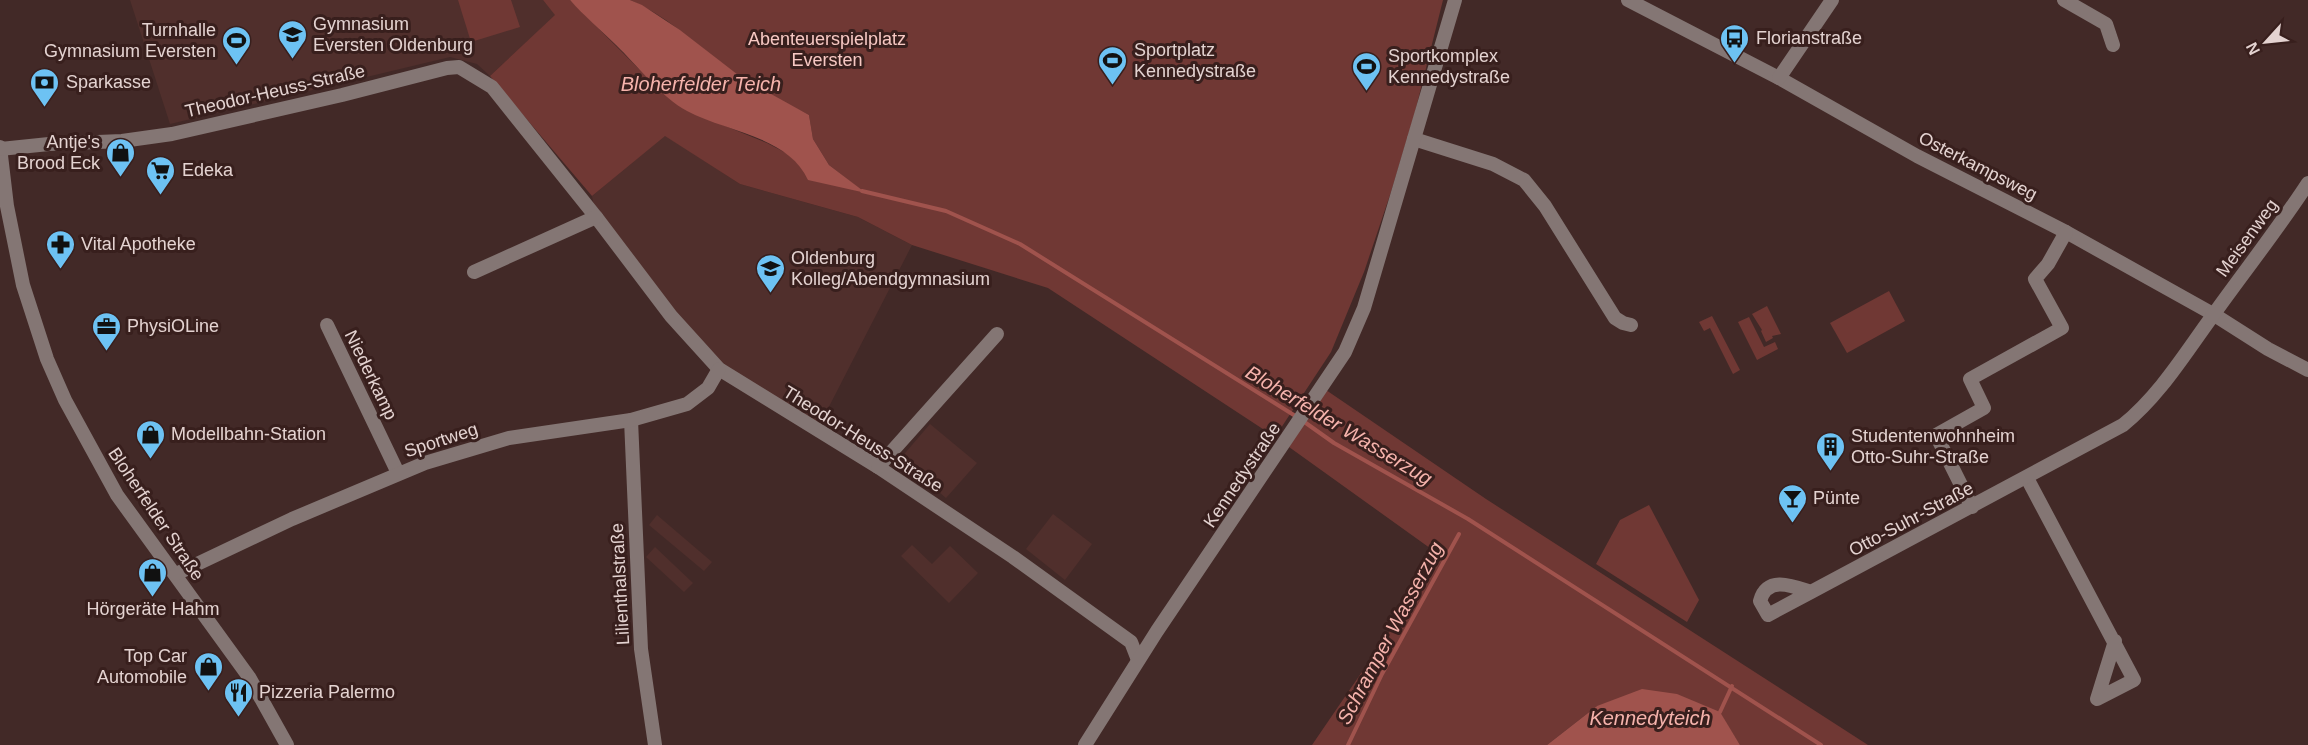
<svg xmlns="http://www.w3.org/2000/svg" width="2308" height="745" viewBox="0 0 2308 745" font-family="Helvetica,sans-serif">
  <rect width="100%" height="100%" fill="#422927"/>
  <g fill="#502f2c">
    <path d="M130 0H543L556 15 490 76 477 64 450 57 170 124Z"/>
    <path d="M665 135 740 184 858 217 912 245 817 430 719 369 596 217 592 196Z"/>
    <path d="M930 424 977 463 946 498 900 459Z"/>
    <path d="M1053 514 1092 544 1065 580 1026 549Z"/>
    <path d="M657 515 712 562 704 571 649 525Z"/>
    <path d="M912 545 932 564 950 546 978 573 949 603 901 556Z"/>
    <path d="M655 547 693 583 684 592 646 557Z"/>
  </g>
  <g fill="#703834">
    <path d="M458 0H511L520 27 471 42Z"/>
    <path d="M543 0H570L651 81 686 110 767 143 788 154 804 170 864 192 829 165 813 139 809 115C786 103 761 91 740 77 704 51 671 18 630 0H1443L1414 116 1391 192 1364 272 1331 352 1275 437 1048 288 912 245 858 217 740 184 665 136 592 196 490 76 555 15Z"/>
    <path d="M1889 291 1905 321 1847 353 1830 323Z"/>
    <path d="M1767 306 1781 334 1772 336 1773 338 1766 342 1761 331 1762 330 1752 314Z"/>
    <path d="M1712 316 1740 370 1733 374 1710 328 1704 331 1699 322Z"/>
    <path d="M1749 317 1764 347 1775 342 1778 349 1757 360 1738 322Z"/>
    <path d="M1326 390 1486 499 1868 745H1740L1719 712 1597 706 1547 745H1312L1441 556 1289 447Z"/>
    <path d="M1649 505 1699 600 1687 622 1596 564 1620 520Z"/>
  </g>
  <g fill="#a0534d">
    <path d="M570 0H630L642 5 680 30 742 78 809 115 813 139 829 165 866 193 808 180C788 136 726 132 687 111 662 98 637 65 616 45 601 30 584 16 570 0Z"/>
    <path d="M1642 689 1677 694 1720 712 1740 745H1547L1597 706Z"/>
  </g>
  <g fill="none" stroke-linecap="round" stroke-linejoin="round">
    <g stroke="#a0534d" stroke-width="4">
      <path d="M862 191 946 211 1020 244 1297 417"/>
      <path d="M1303 421 1334 443 1468 519 1821 745"/>
      <path d="M1720 712 1732 686"/>
      <path d="M1348 745 1382 674 1459 534"/>
    </g>
    <g stroke="#847674" stroke-width="14">
      <path d="M1628 0 1779 78 1917 156 2066 232 2213 314 2268 349 2308 370"/>
      <path d="M2064 0 2106 24 2113 45"/>
      <path d="M1779 78 1832 0"/>
      <path d="M1414 139 1493 164 1524 180 1545 206 1615 318 1623 323 1631 325"/>
      <path d="M0 147 7 206 23 285 47 359 65 400 117 495 249 677 287 745"/>
      <path d="M0 149 49 144 122 141 172 134 342 95 447 68 459 67 492 87 596 217 671 316 719 369 878 467 1013 557 1131 642 1138 660"/>
      <path d="M474 272 596 217"/>
      <path d="M327 325 398 473"/>
      <path d="M631 420 641 649 655 745"/>
      <path d="M878 467 997 334"/>
      <path d="M2027 478 2134 680 2097 699 2115 641"/>
      <path d="M1972 507 1936 435 1984 408 1970 379 2062 328 2035 279 2048 264 2066 232"/>
      <path d="M176 574 292 519 425 463 509 438 631 420 687 404 708 388 719 369"/>
      <path d="M1811 592 1768 615 1760 601C1767 575 1793 586 1811 592L2123 425C2159 396 2184 355 2211 318 2243 273 2278 229 2308 183"/>
      <path d="M1085 745 1157 631 1345 352 1364 308 1455 0"/>
    </g>
  </g>
  <defs>
    <symbol id="school-pin" viewBox="-11 -11 22 30"><path d="M0 17L-7.5 6A9.5 9.5 0 1 1 7.5 6Z" fill="#6dc2f3" stroke="#381f1d"/><path d="M0-5L7-2L0 1L-7-2ZM-4 1L0 2.5L4 1V4Q0 6-4 4Z" fill="#111"/></symbol>
    <symbol id="bus-pin" viewBox="-11 -11 22 30"><path d="M0 17L-7.5 6A9.5 9.5 0 1 1 7.5 6Z" fill="#6dc2f3" stroke="#381f1d"/><path d="M-5-6H5V4H4V6H2V4H-2V6H-4V4H-5ZM-3.5-4V0h7V-4ZM-3.5 1.2v1.5H-2V1.2ZM2 1.2v1.5H3.5V1.2Z" fill="#111"/></symbol>
    <symbol id="stadium-pin" viewBox="-11 -11 22 30"><path d="M0 17L-7.5 6A9.5 9.5 0 1 1 7.5 6Z" fill="#6dc2f3" stroke="#381f1d"/><path d="M0-5a6.5 5 0 1 0 0 10a6.5 5 0 1 0 0-10ZM-3.5-1.8h7v3.6h-7Z" fill="#111"/></symbol>
    <symbol id="bank-pin" viewBox="-11 -11 22 30"><path d="M0 17L-7.5 6A9.5 9.5 0 1 1 7.5 6Z" fill="#6dc2f3" stroke="#381f1d"/><path d="M-6-4H6V4H-6ZM0-2.3a2.3 2.3 0 1 0 0 4.6a2.3 2.3 0 1 0 0-4.6Z" fill="#111"/></symbol>
    <symbol id="shop-pin" viewBox="-11 -11 22 30"><path d="M0 17L-7.5 6A9.5 9.5 0 1 1 7.5 6Z" fill="#6dc2f3" stroke="#381f1d"/><path d="M-5-2.5h2.3a2.7 3.5 0 0 1 5.4 0H5L5.5 6h-11ZM-1.5-2.5h3a1.5 2.3 0 0 0-3 0Z" fill="#111"/></symbol>
    <symbol id="supermarket-pin" viewBox="-11 -11 22 30"><path d="M0 17L-7.5 6A9.5 9.5 0 1 1 7.5 6Z" fill="#6dc2f3" stroke="#381f1d"/><path d="M-6-5.5h2.5l.6 2H6L4.5 2H-2.5L-4.4-4H-6ZM-1.5 3.2a1.3 1.3 0 1 0 .1 0ZM3 3.2a1.3 1.3 0 1 0 .1 0Z" fill="#111"/></symbol>
    <symbol id="pharmacy-pin" viewBox="-11 -11 22 30"><path d="M0 17L-7.5 6A9.5 9.5 0 1 1 7.5 6Z" fill="#6dc2f3" stroke="#381f1d"/><path d="M-2-6h4v4h4v4h-4v4h-4v-4h-4v-4h4Z" fill="#111"/></symbol>
    <symbol id="office-pin" viewBox="-11 -11 22 30"><path d="M0 17L-7.5 6A9.5 9.5 0 1 1 7.5 6Z" fill="#6dc2f3" stroke="#381f1d"/><path d="M-6-3h4V-5.5h4V-3h4V5H-6ZM-1-4.5V-3h2v-1.5ZM-6 0V1H6V0Z" fill="#111"/></symbol>
    <symbol id="building-pin" viewBox="-11 -11 22 30"><path d="M0 17L-7.5 6A9.5 9.5 0 1 1 7.5 6Z" fill="#6dc2f3" stroke="#381f1d"/><path d="M-4-6H4V6H1V3H-1V6H-4ZM-2.5-4.3h1.7v1.8h-1.7ZM.8-4.3h1.7v1.8H.8ZM-2.5-1h1.7V.8h-1.7ZM.8-1h1.7V.8H.8Z" fill="#111"/></symbol>
    <symbol id="bar-pin" viewBox="-11 -11 22 30"><path d="M0 17L-7.5 6A9.5 9.5 0 1 1 7.5 6Z" fill="#6dc2f3" stroke="#381f1d"/><path d="M-6-5H6L.8 .8V4.5H3.5V6h-7V4.5H-.8V.8Z" fill="#111"/></symbol>
    <symbol id="restaurant-pin" viewBox="-11 -11 22 30"><path d="M0 17L-7.5 6A9.5 9.5 0 1 1 7.5 6Z" fill="#6dc2f3" stroke="#381f1d"/><path d="M-5-6h1v4h1v-4h1v4h1v-4h1v5L-1.5 .5V6h-2V.5L-5-1ZM5-6V6H3V1.5H1.5Q1.5-4 5-6Z" fill="#111"/></symbol>
  </defs>
  <g fill-rule="evenodd">
    <use href="#school-pin" x="276" y="18" width="33" height="45"/>
    <use href="#bus-pin" x="1718" y="22" width="33" height="45"/>
    <use href="#stadium-pin" x="220" y="24" width="33" height="45"/>
    <use href="#stadium-pin" x="1096" y="44" width="33" height="45"/>
    <use href="#stadium-pin" x="1350" y="50" width="33" height="45"/>
    <use href="#bank-pin" x="28" y="66" width="33" height="45"/>
    <use href="#shop-pin" x="104" y="136" width="33" height="45"/>
    <use href="#supermarket-pin" x="144" y="154" width="33" height="45"/>
    <use href="#pharmacy-pin" x="44" y="228" width="33" height="45"/>
    <use href="#school-pin" x="754" y="252" width="33" height="45"/>
    <use href="#office-pin" x="90" y="310" width="33" height="45"/>
    <use href="#shop-pin" x="134" y="418" width="33" height="45"/>
    <use href="#building-pin" x="1814" y="430" width="33" height="45"/>
    <use href="#bar-pin" x="1776" y="482" width="33" height="45"/>
    <use href="#shop-pin" x="136" y="556" width="33" height="45"/>
    <use href="#shop-pin" x="192" y="650" width="33" height="45"/>
    <use href="#restaurant-pin" x="222" y="676" width="33" height="45"/>
  </g>
  <g text-anchor="middle" dominant-baseline="central" stroke-width="6" stroke-linejoin="round" paint-order="stroke">
    <g font-size="18" fill="#e4d3d1" stroke="#381f1d" text-anchor="start">
      <text x="313" y="24">Gymnasium<tspan x="313" dy="21">Eversten Oldenburg</tspan></text>
      <text x="216" y="30" text-anchor="end">Turnhalle<tspan x="216" dy="21">Gymnasium Eversten</tspan></text>
      <text x="1756" y="38">Florianstraße</text>
      <text x="1134" y="50">Sportplatz<tspan x="1134" dy="21">Kennedystraße</tspan></text>
      <text x="1388" y="56">Sportkomplex<tspan x="1388" dy="21">Kennedystraße</tspan></text>
      <text x="66" y="82">Sparkasse</text>
      <text x="100" y="142" text-anchor="end">Antje's<tspan x="100" dy="21">Brood Eck</tspan></text>
      <text x="182" y="170">Edeka</text>
      <text x="81" y="244">Vital Apotheke</text>
      <text x="791" y="258">Oldenburg<tspan x="791" dy="21">Kolleg/Abendgymnasium</tspan></text>
      <text x="127" y="326">PhysiOLine</text>
      <text x="171" y="434">Modellbahn-Station</text>
      <text x="1851" y="436">Studentenwohnheim<tspan x="1851" dy="21">Otto-Suhr-Straße</tspan></text>
      <text x="1813" y="498">Pünte</text>
      <text x="153" y="609" text-anchor="middle">Hörgeräte Hahm</text>
      <text x="187" y="656" text-anchor="end">Top Car<tspan x="187" dy="21">Automobile</tspan></text>
      <text x="259" y="692">Pizzeria Palermo</text>
    </g>
    <g font-size="18" fill="#f7c8c3" stroke="#381f1d">
      <text x="827" y="39">Abenteuerspielplatz<tspan x="827" dy="21">Eversten</tspan></text>
    </g>
    <g font-size="18" fill="#e4d3d1" stroke="#381f1d">
      <text transform="translate(275 91) rotate(-13)">Theodor-Heuss-Straße</text>
      <text transform="translate(1978 166) rotate(27)">Osterkampsweg</text>
      <text transform="translate(2247 238) rotate(-54)">Meisenweg</text>
      <text transform="translate(371 375) rotate(64)">Niederkamp</text>
      <text transform="translate(863 439) rotate(32)">Theodor-Heuss-Straße</text>
      <text transform="translate(441 440) rotate(-18)">Sportweg</text>
      <text transform="translate(1242 475) rotate(-56)">Kennedystraße</text>
      <text transform="translate(156 514) rotate(56)">Bloherfelder Straße</text>
      <text transform="translate(1911 519) rotate(-28)">Otto-Suhr-Straße</text>
      <text transform="translate(620 584) rotate(-93)">Lilienthalstraße</text>
    </g>
    <g font-size="20" font-style="italic" fill="#f6b3ac" stroke="#381f1d">
      <text x="701" y="84">Bloherfelder Teich</text>
      <text transform="translate(1339 425) rotate(31)">Bloherfelder Wasserzug</text>
      <text transform="translate(1390 633) rotate(-62)">Schramper Wasserzug</text>
      <text x="1650" y="718">Kennedyteich</text>
    </g>
  </g>
  <g transform="translate(2266 42) rotate(243)" stroke="#381f1d" stroke-width="4.5" paint-order="stroke">
  <path d="M0-4.5L10 22L0 15L-10 22Z" fill="#e4d3d1"/>
  <text y="-9" font-size="16" font-weight="bold" text-anchor="middle" fill="#e4d3d1">N</text>
  </g>
</svg>
